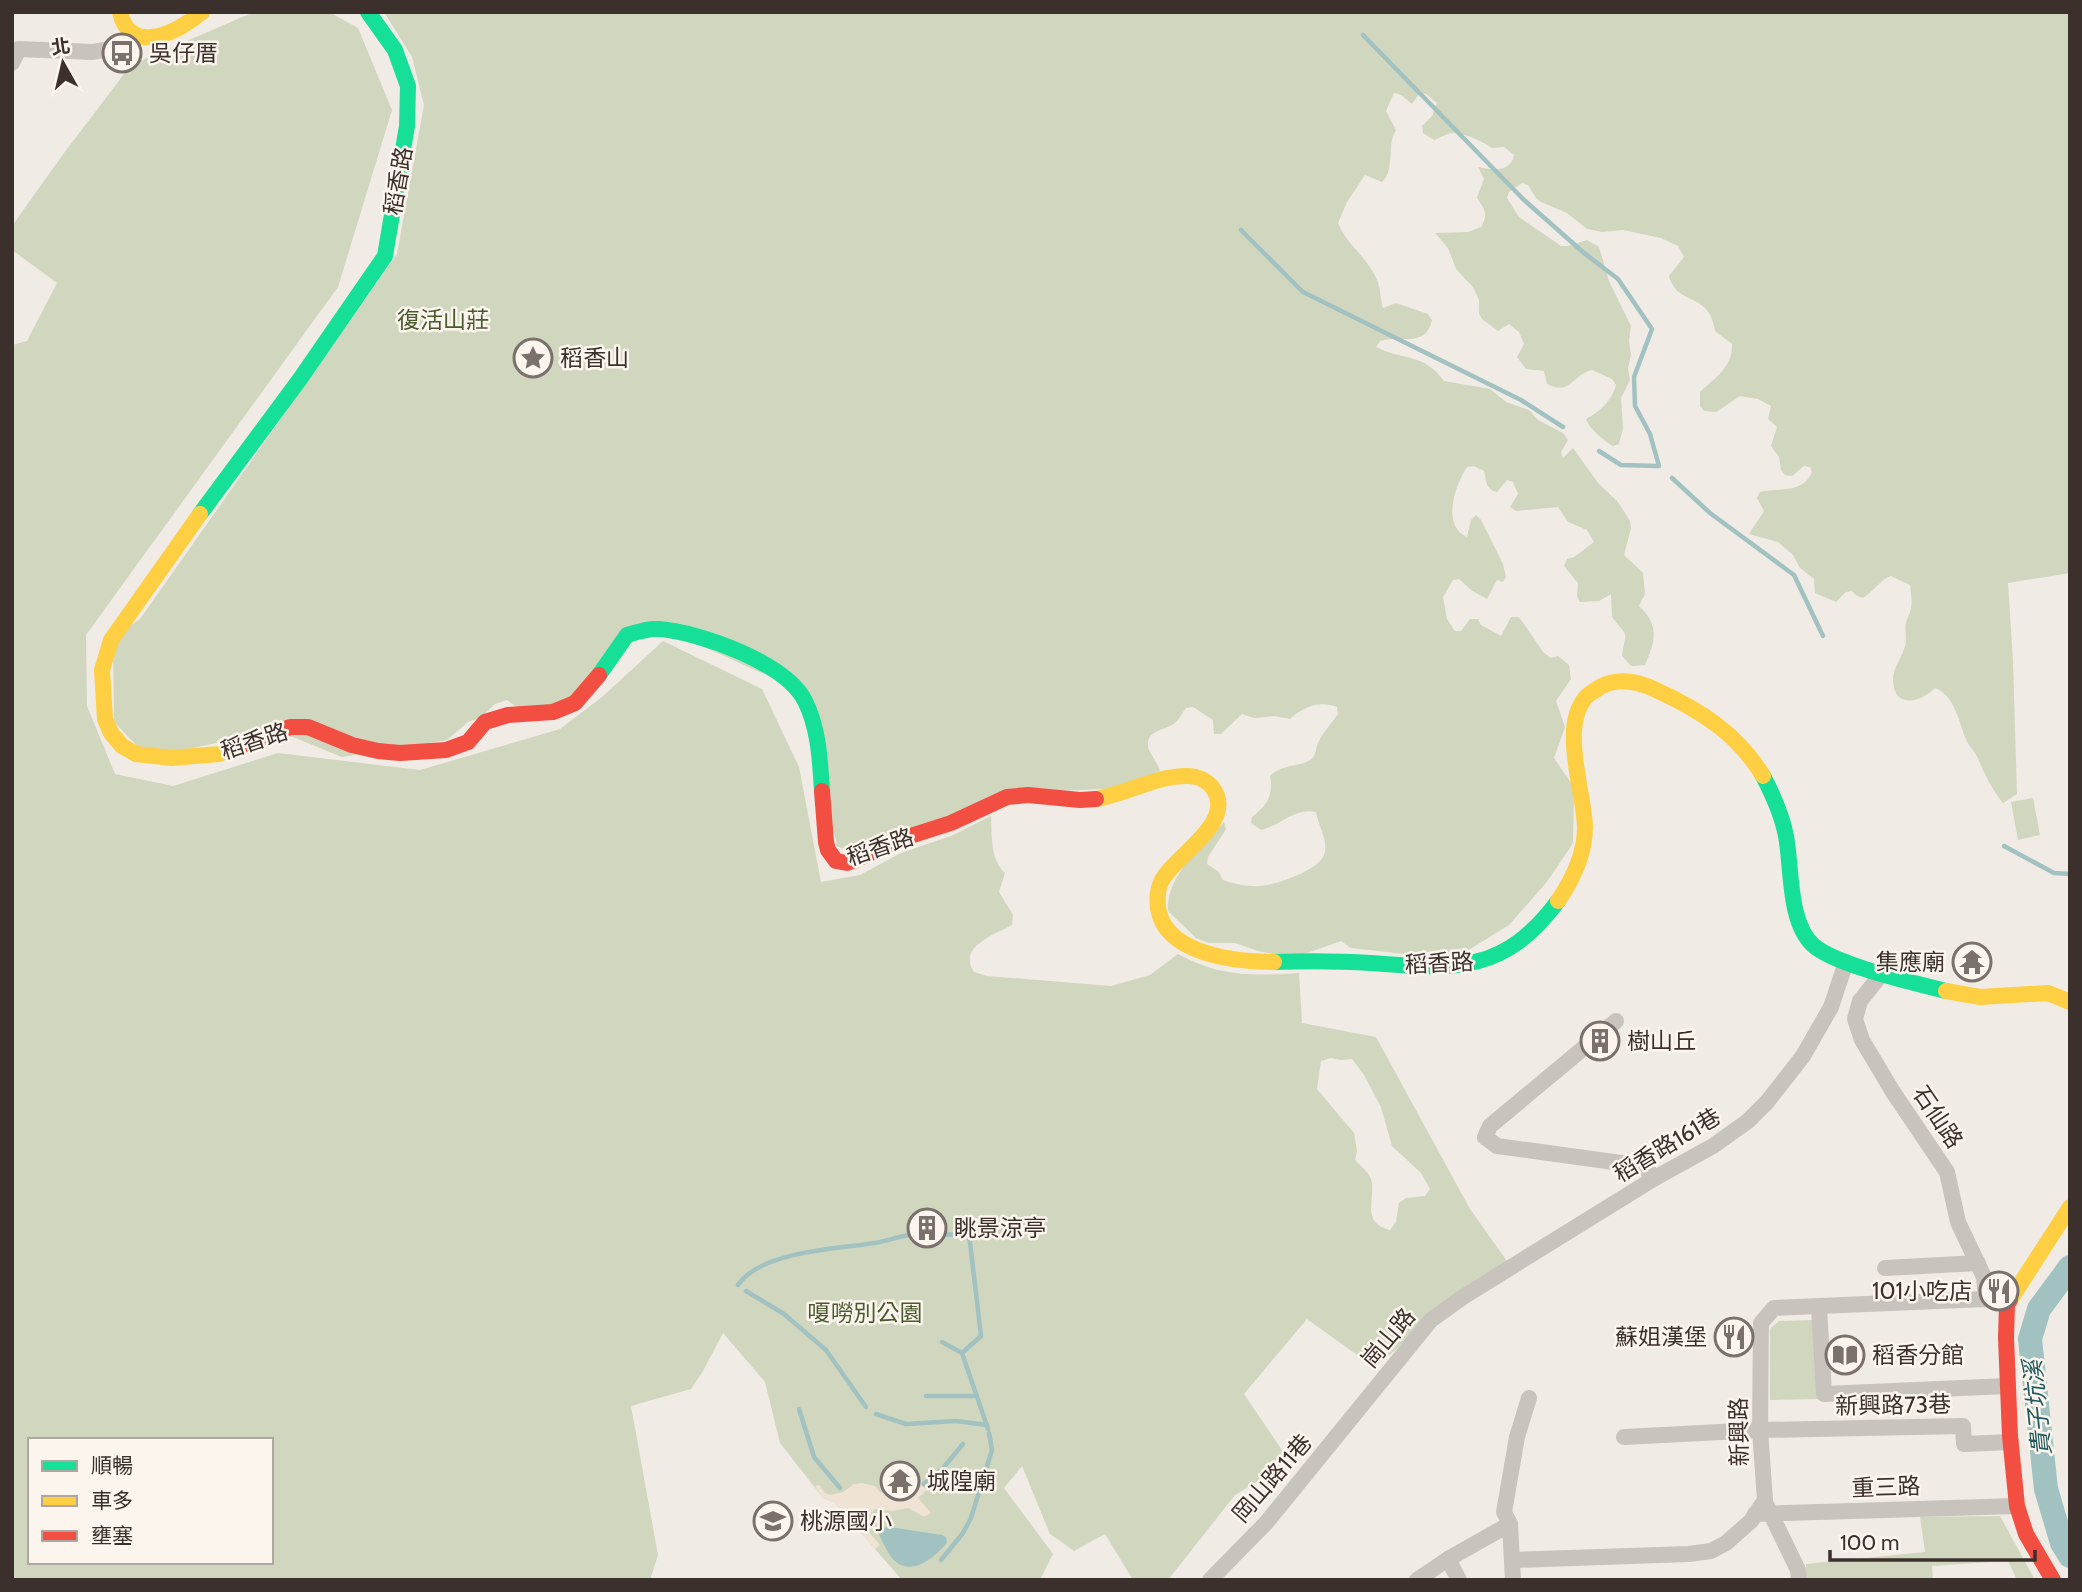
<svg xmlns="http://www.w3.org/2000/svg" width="2082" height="1592" viewBox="0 0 2082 1592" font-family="Cabin,'Noto Sans TC',sans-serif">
  <rect width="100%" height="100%" fill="#f0ebe5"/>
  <g fill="#d1d6bf" fill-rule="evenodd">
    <path d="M254 12H329L358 28 392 110 338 287 86 635 87 706 115 774 173 786 278 753 420 770 560 729 602 697 663 641 762 689 799 767 821 882 860 875 901 853 951 836 991 816C992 834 990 860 1005 873L999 892 1013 915 1012 925C994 935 957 947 974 972L987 976 1111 986 1150 975 1178 954C1220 977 1253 976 1299 973L1302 1023 1376 1037 1470 1209 1507 1261 1374 1367 1307 1319 1244 1394 1290 1462 1235 1495 1168 1580H1133L1105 1534 1074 1551 1050 1534 1022 1466 1004 1488 1053 1554 1040 1580H902L835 1503 823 1498 780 1443 765 1382 723 1333 703 1371 691 1389 631 1406 658 1555 650 1580H12V345L27 341 57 283 12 250V226L64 153 131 65ZM1331 1058 1341 1060 1352 1059 1364 1075 1381 1107 1392 1146 1421 1173 1430 1189 1425 1196 1406 1198 1399 1203 1396 1222 1390 1230C1362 1223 1374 1202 1372 1183 1371 1173 1361 1167 1355 1160L1357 1151 1354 1133 1317 1089 1321 1061ZM30 1440H271V1562H30Z"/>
    <path d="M384 12H2070V573L2008 583 2013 662 2017 794 2003 803C1992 789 1986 777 1979 761 1976 752 1968 746 1965 737 1959 721 1954 695 1935 688 1920 703 1893 709 1893 679 1893 668 1901 659 1904 649 1908 640 1904 631 1906 622 1907 618 1909 616 1910 612 1913 604 1911 593 1910 585L1891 576C1881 579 1873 592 1863 598L1857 596 1852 591 1846 592 1836 602 1815 593 1814 579 1800 568 1793 555 1778 542 1749 534 1764 511 1757 498 1760 492C1777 487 1802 495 1812 472L1810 467 1804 466 1792 476 1785 475 1781 470 1779 457 1771 446 1777 427 1768 419 1771 406 1758 399 1740 396 1716 412 1704 411 1700 406V392C1715 378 1733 367 1732 344L1715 331C1710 291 1677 307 1669 276L1684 257 1678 246 1661 238 1623 230 1602 232 1587 229 1567 213 1541 202 1536 198 1528 185 1522 183 1509 192 1507 198 1519 217 1561 246H1568L1587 240 1599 247 1609 281 1631 326 1629 341 1631 355 1628 368 1630 380 1621 398 1623 429 1619 444 1613 446C1605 442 1589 428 1586 419 1599 412 1612 401 1616 385L1612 379 1592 370C1572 375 1571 396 1547 384L1544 371 1526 369 1517 357 1524 344 1519 332 1509 324 1498 331 1482 319 1479 314V300L1473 287 1456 269 1448 248 1435 233 1468 232 1481 227C1489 214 1484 209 1477 198L1484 179 1478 167C1492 170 1511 173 1514 155L1504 147 1492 148C1482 141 1465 133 1452 133 1445 134 1440 138 1434 140L1423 133 1422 126 1432 116 1437 103 1426 94 1420 93 1412 104 1401 95 1394 93 1386 111 1396 130C1386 145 1396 169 1382 182L1365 175 1347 202 1338 223C1346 244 1369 259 1377 280 1381 289 1380 299 1383 308L1396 303 1428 314 1432 320C1426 348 1402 335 1380 341L1376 347C1403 361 1423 352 1444 381L1490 389 1506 402 1529 410 1538 420 1563 433 1568 440 1561 452 1563 458 1573 448 1598 483 1618 502 1630 521 1631 528 1624 555 1643 573 1645 594 1639 606C1660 625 1655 642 1645 665L1631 666 1622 656C1626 626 1630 641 1612 617L1611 594 1599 601 1580 602 1577 596 1578 583 1564 566 1567 559 1574 557 1594 542 1587 530 1568 522 1558 507 1516 511 1510 507 1518 494 1513 482 1507 480 1497 492C1485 489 1487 481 1484 471L1474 466 1467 467C1455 485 1441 526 1467 537L1471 520 1476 515 1481 520 1503 564 1506 577 1503 582 1497 580 1487 599 1471 590 1459 579 1453 580 1443 597 1447 619 1455 631H1461L1470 619H1478L1481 625 1501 636 1511 617H1519L1544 653 1551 658 1558 656 1569 665 1571 679 1556 701 1565 727 1554 758 1574 787 1573 842 1570 848 1546 883 1509 925 1459 956 1414 955 1351 948 1341 941 1293 958 1258 951 1235 943H1209L1196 938 1168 911C1166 875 1202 847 1224 822L1226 829 1208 857 1207 864 1219 872 1223 880C1234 884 1249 887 1261 886 1276 885 1319 870 1324 855 1329 842 1318 825 1316 812 1295 807 1280 826 1261 830L1251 823 1252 817C1267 806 1274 795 1270 776 1282 764 1300 767 1310 760 1317 756 1315 747 1319 741 1324 731 1332 723 1338 714L1337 707C1319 700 1303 707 1290 719L1274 716 1254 718 1242 714 1221 734H1214L1213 720 1193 707 1186 708C1182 713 1180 718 1176 722 1169 730 1146 729 1148 746 1149 754 1158 762 1160 771L1128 788 1055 791 857 852 845 850 837 846 806 693 649 622 580 703 518 708 507 700 495 704 480 718 468 722 447 740 361 754 342 757 293 737 260 733 149 758 114 722 113 637 140 619 397 254 424 105 412 57Z"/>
    <path d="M2033 798 2040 835 2018 840 2011 802Z"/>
    <path d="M1814 1320 1819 1399 1770 1400V1329L1779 1321Z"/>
    <path d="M2000 1516 2035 1580H2017L2008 1561 1932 1566 1933 1580H1806V1564L1925 1552 1920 1517Z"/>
  </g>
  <path fill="#eee3d5" d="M862 1483 875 1486 880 1492 897 1496 908 1494 922 1486 927 1490 918 1498 931 1513 924 1517 909 1508 893 1511 875 1509 864 1522 866 1528 880 1545 875 1549 835 1503 823 1498 815 1486 819 1485 825 1493 831 1495 843 1492 854 1484Z"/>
  <path fill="#a1c2c1" d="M890 1527 942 1535 946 1537 947 1543C936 1556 913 1577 895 1561 888 1555 883 1542 878 1533L881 1528Z"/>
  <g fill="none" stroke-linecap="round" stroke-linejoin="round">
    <g stroke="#a1c2c1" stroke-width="4.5">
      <path d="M1363 35 1523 199 1584 253 1618 279 1652 329 1634 377 1635 406 1650 434 1659 466"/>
      <path d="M1241 230 1303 292 1521 400 1563 427"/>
      <path d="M1599 451 1621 465 1658 466"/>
      <path d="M1672 478 1710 513 1794 575 1823 636"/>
      <path d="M2004 846 2054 873 2070 874"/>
      <path d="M932 1235 969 1234 981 1336 962 1353 988 1429"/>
      <path d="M738 1285C761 1251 837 1249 875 1243 892 1240 906 1233 923 1234"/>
      <path d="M746 1291 784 1314 826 1350 866 1407"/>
      <path d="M942 1342 962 1353"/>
      <path d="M926 1396H977"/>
      <path d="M799 1409 814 1457 840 1488"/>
      <path d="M876 1414 906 1424 956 1421 987 1425"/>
      <path d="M924 1484 943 1468 963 1444"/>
      <path d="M2040 1490 2046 1486"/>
      <path d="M941 1560 963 1533 971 1518 992 1450 989 1433"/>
    </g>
    <path stroke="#a1c2c1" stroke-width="24" d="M2070 1267 2039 1309 2030 1339 2046 1489 2062 1543 2070 1556"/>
    <g stroke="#c9c3be" stroke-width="16">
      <path d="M12 63 19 49 93 52 119 47 134 35"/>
      <path d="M1883 972 1860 1001 1855 1019 1862 1040 1893 1092 1947 1172 1958 1222 1984 1277 1986 1299"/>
      <path d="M1616 1021 1490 1126 1485 1137 1497 1146 1643 1166 1655 1178"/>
      <path d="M1885 1268 1978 1263"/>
      <path d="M1819 1307 1824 1394 2008 1386"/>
      <path d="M1624 1437 1760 1430 1963 1426 1964 1444 2011 1442"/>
      <path d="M1767 1506 1798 1570 1799 1580"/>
      <path d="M1755 1514 2017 1506"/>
      <path d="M1448 1559 1459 1580"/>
      <path d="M1513 1560 1689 1554 1711 1551 1726 1543 1751 1521 1765 1500 1760 1430 1761 1323 1774 1308 1986 1299 2007 1304"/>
      <path d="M1210 1580 1266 1523 1431 1320 1463 1297 1655 1178 1713 1146 1748 1121 1767 1102 1803 1056 1831 1007 1846 962"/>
      <path d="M1417 1580 1448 1559 1510 1524"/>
      <path d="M1513 1580 1510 1524 1504 1512 1517 1437 1529 1398"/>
    </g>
    <g stroke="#16e098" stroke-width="16">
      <path d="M200 514 300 379 385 256 407 126 408 86 395 50 368 12"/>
      <path d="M599 675 627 635C637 632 648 628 659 629 700 632 786 663 805 701 819 729 820 761 822 791"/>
      <path d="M1763 776C1773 795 1782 815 1786 836 1792 868 1788 922 1813 945 1835 965 1915 983 1946 991"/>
      <path d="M1274 962C1307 961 1339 961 1371 963 1454 969 1503 975 1558 901"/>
    </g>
    <g stroke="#ffcf43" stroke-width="16">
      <path d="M120 12C130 58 180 31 202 12"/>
      <path d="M200 514 111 640 102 670 105 719 111 733 122 746 136 754 172 758 219 754 241 746"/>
      <path d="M1096 799C1127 794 1157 775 1189 776 1197 776 1206 780 1212 787 1239 822 1173 856 1161 882 1157 891 1157 898 1158 908 1165 955 1237 962 1274 962"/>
      <path d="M1558 901C1573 879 1585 854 1585 827 1584 791 1559 725 1587 696 1590 693 1596 690 1600 687 1618 677 1639 682 1656 690 1700 710 1738 734 1763 776"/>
      <path d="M1946 991 1980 997 2048 993 2070 1002"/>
      <path d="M2010 1300 2070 1207"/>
    </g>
    <g stroke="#f24e42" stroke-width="16">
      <path d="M241 746 290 727H308L352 745 378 751 400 753 446 750 468 742 485 722 508 715 553 712 575 703 599 675"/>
      <path d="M822 791 826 842 828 850 836 861 847 863 853 861 904 838 951 823 1007 797 1028 795 1080 800 1096 799"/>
      <path d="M2010 1300 2007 1304 2006 1338 2010 1436 2017 1506 2026 1534 2053 1580"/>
    </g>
  </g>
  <defs>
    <symbol id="bus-ring" viewBox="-11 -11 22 22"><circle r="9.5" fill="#fbf5ee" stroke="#7a716c" stroke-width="1.5"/><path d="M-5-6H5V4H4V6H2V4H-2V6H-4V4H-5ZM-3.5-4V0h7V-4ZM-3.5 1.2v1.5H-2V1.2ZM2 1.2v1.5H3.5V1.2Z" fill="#7a716c"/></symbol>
    <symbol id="sight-ring" viewBox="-11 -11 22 22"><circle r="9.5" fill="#fbf5ee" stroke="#7a716c" stroke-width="1.5"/><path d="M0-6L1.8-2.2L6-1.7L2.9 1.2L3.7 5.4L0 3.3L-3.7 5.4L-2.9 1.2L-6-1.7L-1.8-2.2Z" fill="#7a716c"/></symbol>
    <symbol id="temple-ring" viewBox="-11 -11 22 22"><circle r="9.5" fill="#fbf5ee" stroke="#7a716c" stroke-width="1.5"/><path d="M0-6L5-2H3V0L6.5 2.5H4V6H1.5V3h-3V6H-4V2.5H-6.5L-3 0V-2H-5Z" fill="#7a716c"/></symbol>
    <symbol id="building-ring" viewBox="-11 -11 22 22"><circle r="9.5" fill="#fbf5ee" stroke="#7a716c" stroke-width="1.5"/><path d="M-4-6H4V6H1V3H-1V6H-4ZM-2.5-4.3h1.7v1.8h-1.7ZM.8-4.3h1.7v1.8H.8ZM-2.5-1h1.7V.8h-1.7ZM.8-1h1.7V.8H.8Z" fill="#7a716c"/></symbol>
    <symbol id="restaurant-ring" viewBox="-11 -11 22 22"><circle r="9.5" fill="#fbf5ee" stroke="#7a716c" stroke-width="1.5"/><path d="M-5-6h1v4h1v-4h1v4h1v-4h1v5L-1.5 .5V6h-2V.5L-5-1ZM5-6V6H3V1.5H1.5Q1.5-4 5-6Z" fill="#7a716c"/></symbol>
    <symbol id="library-ring" viewBox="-11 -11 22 22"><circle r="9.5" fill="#fbf5ee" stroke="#7a716c" stroke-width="1.5"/><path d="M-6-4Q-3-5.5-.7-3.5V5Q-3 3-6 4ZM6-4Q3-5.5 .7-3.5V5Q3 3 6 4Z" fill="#7a716c"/></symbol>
    <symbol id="school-ring" viewBox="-11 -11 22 22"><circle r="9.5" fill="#fbf5ee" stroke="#7a716c" stroke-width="1.5"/><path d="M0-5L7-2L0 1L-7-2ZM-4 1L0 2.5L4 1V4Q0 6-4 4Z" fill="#7a716c"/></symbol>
  </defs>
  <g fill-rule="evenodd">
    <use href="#bus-ring" x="100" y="31" width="44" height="44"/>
    <use href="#sight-ring" x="511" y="336" width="44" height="44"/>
    <use href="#temple-ring" x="1950" y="940" width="44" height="44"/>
    <use href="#building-ring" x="1578" y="1019" width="44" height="44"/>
    <use href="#building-ring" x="905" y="1206" width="44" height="44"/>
    <use href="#restaurant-ring" x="1977" y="1269" width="44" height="44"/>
    <use href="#restaurant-ring" x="1712" y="1315" width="44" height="44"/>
    <use href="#library-ring" x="1823" y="1333" width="44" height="44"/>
    <use href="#temple-ring" x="878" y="1459" width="44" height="44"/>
    <use href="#school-ring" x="751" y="1499" width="44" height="44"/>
  </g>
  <g text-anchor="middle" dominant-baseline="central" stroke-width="5" stroke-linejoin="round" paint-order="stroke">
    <g font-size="23" fill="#3b302b" stroke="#fbf5ee" text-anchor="start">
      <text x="149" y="53">吳仔厝</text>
      <text x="560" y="358">稻香山</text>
      <text x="1945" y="962" text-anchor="end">集應廟</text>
      <text x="1627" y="1041">樹山丘</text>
      <text x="954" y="1228">眺景涼亭</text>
      <text x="1972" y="1291" text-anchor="end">101小吃店</text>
      <text x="1707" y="1337" text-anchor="end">蘇姐漢堡</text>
      <text x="1872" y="1355">稻香分館</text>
      <text x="927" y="1481">城隍廟</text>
      <text x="800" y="1521">桃源國小</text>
    </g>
    <g font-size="23" fill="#3b302b" stroke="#fbf5ee">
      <text transform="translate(398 181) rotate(-80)">稻香路</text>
      <text transform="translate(254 741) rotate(-18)">稻香路</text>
      <text transform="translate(880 847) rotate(-19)">稻香路</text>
      <text transform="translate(1439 963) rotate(-3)">稻香路</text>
      <text transform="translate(1938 1117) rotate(56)">石仙路</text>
      <text transform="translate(1667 1145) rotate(-31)">稻香路161巷</text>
      <text transform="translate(1388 1338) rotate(-50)">崗山路</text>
      <text transform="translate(1893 1405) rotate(-1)">新興路73巷</text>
      <text transform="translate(1739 1432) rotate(-91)">新興路</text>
      <text transform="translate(1272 1478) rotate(-49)">岡山路11巷</text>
      <text transform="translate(1886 1487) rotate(-2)">重三路</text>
    </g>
    <g font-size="23" fill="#4a5a2e" stroke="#fbf5ee">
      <text x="443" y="320">復活山莊</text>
      <text x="865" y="1313">嗄嘮別公園</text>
    </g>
    <g font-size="24" font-style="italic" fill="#1f5a5e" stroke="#fbf5ee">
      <text transform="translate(2037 1408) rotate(-96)">貴子坑溪</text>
    </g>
  </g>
  <rect width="2082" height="1592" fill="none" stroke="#3b302b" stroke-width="28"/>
  <rect x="28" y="1438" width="245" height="126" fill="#fbf5ee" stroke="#aea6a0" stroke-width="2"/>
  <rect x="42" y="1461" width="35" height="10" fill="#16e098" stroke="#aea6a0" stroke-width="2"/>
  <text x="91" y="1473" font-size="21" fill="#3b302b">順暢</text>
  <rect x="42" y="1496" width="35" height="10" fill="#ffcf43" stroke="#aea6a0" stroke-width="2"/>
  <text x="91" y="1508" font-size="21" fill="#3b302b">車多</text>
  <rect x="42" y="1531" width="35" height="10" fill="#f24e42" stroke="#aea6a0" stroke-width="2"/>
  <text x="91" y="1543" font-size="21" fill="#3b302b">壅塞</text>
  <g transform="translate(63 63) rotate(352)" stroke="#fbf5ee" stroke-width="5" paint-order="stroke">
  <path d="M0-5L12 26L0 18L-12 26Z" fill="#3b302b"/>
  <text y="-10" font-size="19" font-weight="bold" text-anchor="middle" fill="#3b302b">北</text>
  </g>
  <path d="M1830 1550v10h205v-10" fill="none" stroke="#3b302b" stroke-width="3.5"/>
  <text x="1840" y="1550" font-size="21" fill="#3b302b" stroke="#fbf5ee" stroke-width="5" paint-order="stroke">100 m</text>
</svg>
